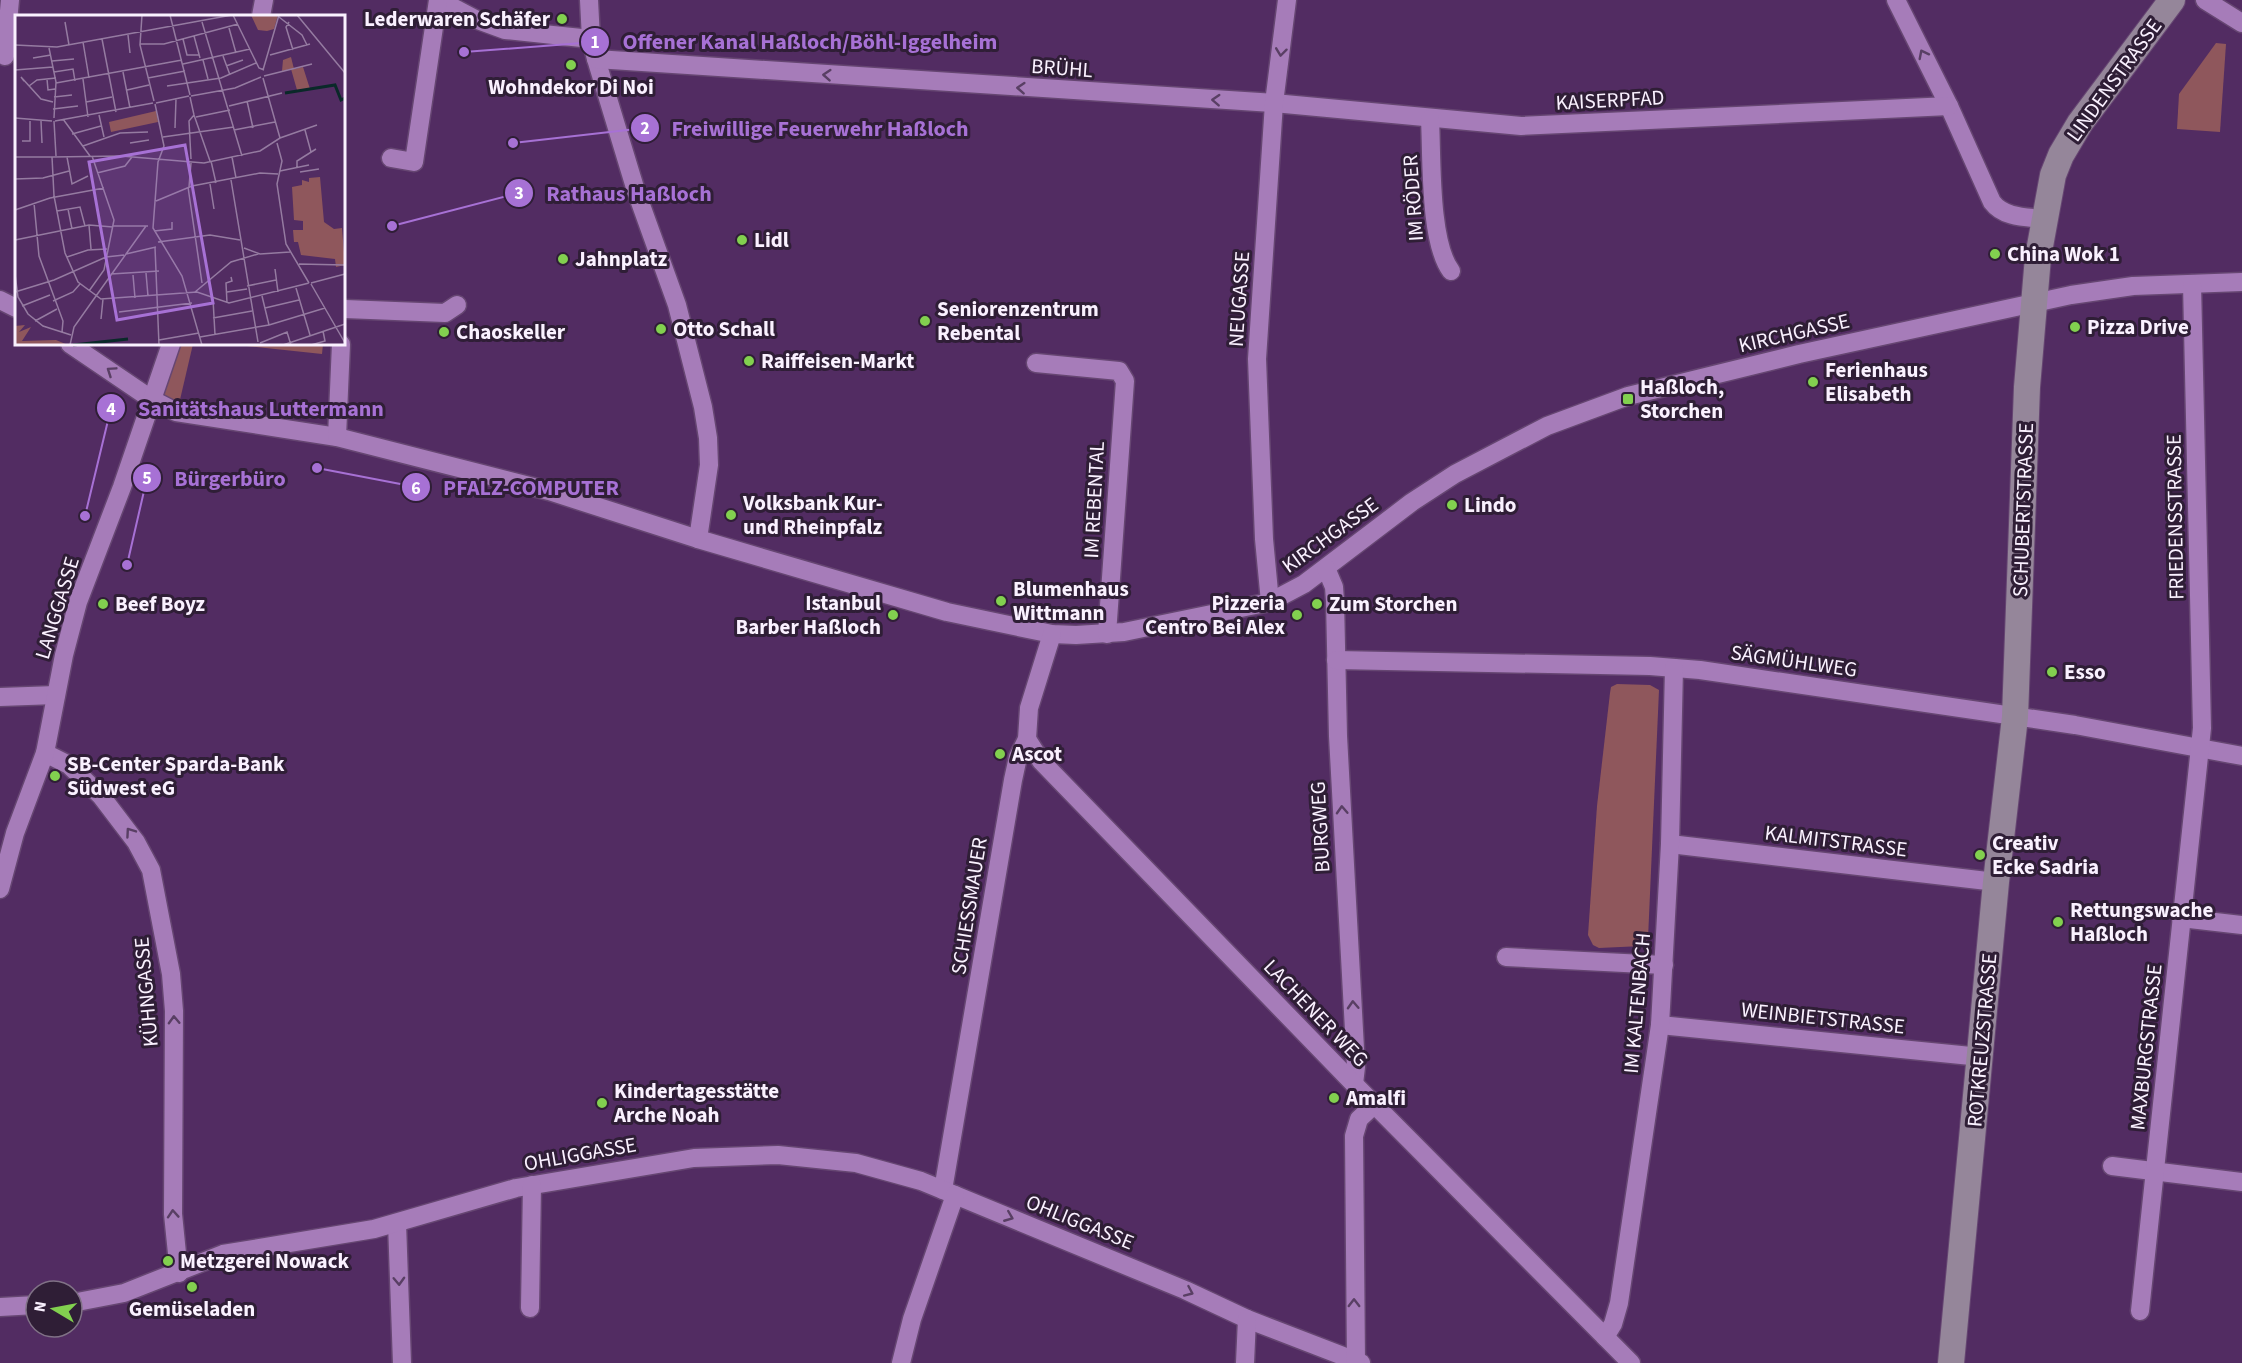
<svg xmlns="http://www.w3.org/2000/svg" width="2242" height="1363" viewBox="0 0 2242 1363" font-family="'Source Sans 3',sans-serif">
  <rect width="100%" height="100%" fill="#522c62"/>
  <g fill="#8f575c">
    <path d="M2216 43 2226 44 2220 132 2177 129 2179 94Z"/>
    <path d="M177 344H193L179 404 159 397Z"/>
    <path d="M228 344H323L322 354Z"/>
    <path d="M1617 684 1650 685 1659 690 1648 939 1642 946 1599 948 1593 945 1588 935 1597 806 1610 693 1611 687Z"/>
  </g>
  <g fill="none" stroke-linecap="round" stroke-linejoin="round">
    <defs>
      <g id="street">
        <path d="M439 0 475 19 505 30 591 39"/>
        <path d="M589 0 591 39 596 59 636 191 677 305 703 407 708 438 709 465 698 539"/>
        <path d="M1896 0 1949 106 1992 202C2004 218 2026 217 2044 219"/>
        <path d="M2205 0 2242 23"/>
        <path d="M261 16 264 0"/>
        <path d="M5 56 10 0"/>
        <path d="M596 59 1274 103 1521 126 1949 106"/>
        <path d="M1430 119C1432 157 1429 242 1451 271"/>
        <path d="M391 158 414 162 438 0"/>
        <path d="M0 300 16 308"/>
        <path d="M345 309 445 313 457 305"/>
        <path d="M70 344 151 399 176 412 337 437 549 491 698 539 947 612 1052 634 1076 635 1124 632 1270 602 1304 584 1412 502 1455 474 1547 426 1628 396 1799 354 2071 295 2133 286 2242 282"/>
        <path d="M1036 363 1119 371 1125 381 1107 634"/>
        <path d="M337 437 341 344"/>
        <path d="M1326 568 1334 587 1335 601 1338 736 1356 1067 1354 1084"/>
        <path d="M1270 602 1264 539 1257 359 1274 103 1287 0"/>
        <path d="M1336 660 1650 666 1700 670 2075 725 2242 756"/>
        <path d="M0 697 56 695"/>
        <path d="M1027 739 1041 761 1354 1084 1631 1363"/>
        <path d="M45 753 69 765 101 796 136 842 151 870 171 974 174 1011 173 1214 179 1273"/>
        <path d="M1670 844 1996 882"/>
        <path d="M0 889 15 833 45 753 64 655 78 602 122 487 171 344"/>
        <path d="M2181 918 2242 925"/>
        <path d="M1506 957 1664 965"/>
        <path d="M1660 1025 1981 1057"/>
        <path d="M2112 1166 2242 1182"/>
        <path d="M943 1190 1013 780 1018 757 1027 739 1029 708 1052 634"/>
        <path d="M397 1223 402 1363"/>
        <path d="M72 1303 124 1293 223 1254 374 1229 516 1188 694 1158 778 1155 856 1163 921 1181 1185 1290 1247 1319 1361 1363"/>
        <path d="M0 1307 36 1305"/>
        <path d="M530 1308 532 1185"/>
        <path d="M2140 1311 2202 728 2192 284"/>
        <path d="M1605 1337 1613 1324 1619 1303 1660 1025 1670 844 1674 668"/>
        <path d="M901 1363 912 1319 955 1195"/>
        <path d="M1245 1363 1247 1319"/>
        <path d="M1356 1363 1354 1136 1359 1119 1374 1105"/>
      </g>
      <path id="secondary" d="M1951 1363 1996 882 2015 717 2027 387 2038 257 2053 175 2061 155 2080 123 2172 0"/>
    </defs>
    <use href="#street" stroke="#664672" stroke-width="21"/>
    <use href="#secondary" stroke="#664672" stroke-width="28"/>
    <use href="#street" stroke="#a67cb9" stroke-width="18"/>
    <use href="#secondary" stroke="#95869a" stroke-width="26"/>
  </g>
  <defs><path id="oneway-chevron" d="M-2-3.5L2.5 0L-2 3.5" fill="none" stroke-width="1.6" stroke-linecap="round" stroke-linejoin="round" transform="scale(1.5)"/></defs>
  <g stroke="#593f64">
    <use href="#oneway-chevron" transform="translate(1281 52) rotate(97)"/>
    <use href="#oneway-chevron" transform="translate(1923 54) rotate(-117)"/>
    <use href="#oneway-chevron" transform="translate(827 75) rotate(-176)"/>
    <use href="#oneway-chevron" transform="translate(1021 88) rotate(-176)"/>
    <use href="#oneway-chevron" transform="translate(1216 100) rotate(-177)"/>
    <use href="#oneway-chevron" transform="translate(111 371) rotate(-146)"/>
    <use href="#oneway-chevron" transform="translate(1342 810) rotate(-93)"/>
    <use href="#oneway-chevron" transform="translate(130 832) rotate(-125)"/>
    <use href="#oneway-chevron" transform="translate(1353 1005) rotate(-93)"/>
    <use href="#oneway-chevron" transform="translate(174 1020) rotate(-92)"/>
    <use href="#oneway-chevron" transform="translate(173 1214) rotate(-94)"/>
    <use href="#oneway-chevron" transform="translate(1009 1217) rotate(22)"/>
    <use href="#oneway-chevron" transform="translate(399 1281) rotate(88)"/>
    <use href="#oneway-chevron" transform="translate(1189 1292) rotate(24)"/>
    <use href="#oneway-chevron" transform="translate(1354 1303) rotate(-90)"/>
  </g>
  <g fill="#82d04f" stroke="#2f1e36" stroke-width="2">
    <circle cx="562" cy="19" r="6"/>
    <circle cx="571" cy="65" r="6"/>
    <circle cx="742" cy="240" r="6"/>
    <circle cx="1995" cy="254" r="6"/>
    <circle cx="563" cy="259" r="6"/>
    <circle cx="925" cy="321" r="6"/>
    <circle cx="2075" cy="327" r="6"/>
    <circle cx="661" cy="329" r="6"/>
    <circle cx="444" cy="332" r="6"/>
    <circle cx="749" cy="361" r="6"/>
    <circle cx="1813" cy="382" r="6"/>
    <rect x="1622" y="393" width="12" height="12" rx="3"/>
    <circle cx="1452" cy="505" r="6"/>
    <circle cx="731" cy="515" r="6"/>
    <circle cx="1001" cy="601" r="6"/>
    <circle cx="103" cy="604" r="6"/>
    <circle cx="1317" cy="604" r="6"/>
    <circle cx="893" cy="615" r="6"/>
    <circle cx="1297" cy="615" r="6"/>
    <circle cx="2052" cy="672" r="6"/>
    <circle cx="1000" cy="754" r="6"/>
    <circle cx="55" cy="776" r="6"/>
    <circle cx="1980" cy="855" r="6"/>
    <circle cx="2058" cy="922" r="6"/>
    <circle cx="1334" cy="1098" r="6"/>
    <circle cx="602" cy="1103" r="6"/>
    <circle cx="168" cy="1261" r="6"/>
    <circle cx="192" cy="1287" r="6"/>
  </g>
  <g text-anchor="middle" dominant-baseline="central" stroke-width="6" stroke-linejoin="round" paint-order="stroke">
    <g font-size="21" font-weight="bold" fill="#faf1ff" stroke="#2f1e36" text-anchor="start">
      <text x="550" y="19" text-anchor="end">Lederwaren Schäfer</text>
      <text x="571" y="87" text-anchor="middle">Wohndekor Di Noi</text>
      <text x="754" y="240">Lidl</text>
      <text x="2007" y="254">China Wok 1</text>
      <text x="575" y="259">Jahnplatz</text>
      <text x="937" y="309">Seniorenzentrum<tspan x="937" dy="24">Rebental</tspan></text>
      <text x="2087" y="327">Pizza Drive</text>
      <text x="673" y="329">Otto Schall</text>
      <text x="456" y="332">Chaoskeller</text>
      <text x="761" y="361">Raiffeisen-Markt</text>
      <text x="1825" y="370">Ferienhaus<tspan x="1825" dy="24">Elisabeth</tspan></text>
      <text x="1640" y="387">Haßloch,<tspan x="1640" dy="24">Storchen</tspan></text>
      <text x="743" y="503">Volksbank Kur-<tspan x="743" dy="24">und Rheinpfalz</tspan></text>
      <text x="1464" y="505">Lindo</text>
      <text x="1013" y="589">Blumenhaus<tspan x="1013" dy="24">Wittmann</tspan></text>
      <text x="881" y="603" text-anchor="end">Istanbul<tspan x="881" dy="24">Barber Haßloch</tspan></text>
      <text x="1285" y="603" text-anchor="end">Pizzeria<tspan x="1285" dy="24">Centro Bei Alex</tspan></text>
      <text x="115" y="604">Beef Boyz</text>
      <text x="1329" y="604">Zum Storchen</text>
      <text x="2064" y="672">Esso</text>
      <text x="1012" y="754">Ascot</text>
      <text x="67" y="764">SB-Center Sparda-Bank<tspan x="67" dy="24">Südwest eG</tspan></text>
      <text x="1992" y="843">Creativ<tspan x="1992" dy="24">Ecke Sadria</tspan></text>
      <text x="2070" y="910">Rettungswache<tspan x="2070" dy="24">Haßloch</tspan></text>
      <text x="614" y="1091">Kindertagesstätte<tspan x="614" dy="24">Arche Noah</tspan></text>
      <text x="1346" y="1098">Amalfi</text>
      <text x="180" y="1261">Metzgerei Nowack</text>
      <text x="192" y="1309" text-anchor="middle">Gemüseladen</text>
    </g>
    <g font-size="21" fill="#faf1ff" stroke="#2f1e36">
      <text transform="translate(1062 68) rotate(4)">BRÜHL</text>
      <text transform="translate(2114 80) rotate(-54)">LINDENSTRASSE</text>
      <text transform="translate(1610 100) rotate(-3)">KAISERPFAD</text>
      <text transform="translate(1413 198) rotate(-94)">IM RÖDER</text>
      <text transform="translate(1239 299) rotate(-86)">NEUGASSE</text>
      <text transform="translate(1794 333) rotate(-13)">KIRCHGASSE</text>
      <text transform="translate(1094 500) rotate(-87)">IM REBENTAL</text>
      <text transform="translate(2023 510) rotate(-88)">SCHUBERTSTRASSE</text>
      <text transform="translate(2175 517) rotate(-91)">FRIEDENSSTRASSE</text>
      <text transform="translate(1330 535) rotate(-36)">KIRCHGASSE</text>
      <text transform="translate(57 608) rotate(-73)">LANGGASSE</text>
      <text transform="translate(1794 661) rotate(8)">SÄGMÜHLWEG</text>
      <text transform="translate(1320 827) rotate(-93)">BURGWEG</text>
      <text transform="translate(1836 841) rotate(7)">KALMITSTRASSE</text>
      <text transform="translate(969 906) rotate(-81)">SCHIESSMAUER</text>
      <text transform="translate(146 992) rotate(-95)">KÜHNGASSE</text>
      <text transform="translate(1637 1003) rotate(-85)">IM KALTENBACH</text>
      <text transform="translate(1316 1013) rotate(46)">LACHENER WEG</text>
      <text transform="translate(1823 1018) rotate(6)">WEINBIETSTRASSE</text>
      <text transform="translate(1982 1040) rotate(-85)">ROTKREUZSTRASSE</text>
      <text transform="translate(2146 1047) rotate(-84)">MAXBURGSTRASSE</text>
      <text transform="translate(580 1154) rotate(-10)">OHLIGGASSE</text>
      <text transform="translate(1080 1222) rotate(22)">OHLIGGASSE</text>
    </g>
  </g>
  <g transform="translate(15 15)">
    <rect width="330" height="330" fill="#522c62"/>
    <path d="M236 0H263L259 14 252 16 243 15ZM276 42 279 54 288 52 295 74 282 75 276 54 267 56 268 45ZM141 96 143 107 96 117 94 107ZM305 162 309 207 319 214 327 213 330 250 321 252 320 244 286 240 283 227H279L278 215H288V206L279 205 277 172 287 170V165L294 167V163ZM10 310 4 317 16 312 7 326 41 325 53 330H0V311Z" fill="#8f575c"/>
    <path fill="none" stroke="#0a2929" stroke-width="3" d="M270 78 320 70 326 85 330 83M58 330 113 324"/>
    <path fill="none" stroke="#957ba1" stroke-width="1.5" d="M127 0 125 30 139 86M155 0 175 80M218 0 244 53 249 55M282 0 330 58M264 2 287 20 292 30M50 7 54 30M187 7 227 141M274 7 271 12 278 35M214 13 221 38M113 20 115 38M179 21 185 43M87 24 101 97M168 24 172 40H184M68 27 74 63M125 29H149L223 9M0 30 42 32 217 0M34 33 41 67 39 103M255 40 295 29M208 41 215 60M18 43 36 40M188 45 193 64M37 46 59 44M168 49 235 34M211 51 228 45M0 55 38 52M248 55 264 0M39 57 58 54 60 66M108 57 115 93M249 61 297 49M133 63 170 56M248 63 265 123M32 64 33 75 40 74M68 64 73 102M9 66 6 62 26 84 38 87M41 68 167 45M14 71 22 65 41 63M152 71 206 63 241 48M112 75 134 70M176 81 220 73 246 62M39 82 57 80M175 82 179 100M232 86 238 113M71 87 97 82M141 88 174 81M140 89 149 131 143 147 138 213 167 261 187 330M214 91 267 78M38 94 63 91M84 100 89 122M179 100 195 146M181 102 215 95M0 103 37 106M48 104 75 141M26 106 27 128M39 106 41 141M40 106 138 88M160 113 161 84M219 115 260 107M290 115 296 137M57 119 86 111M148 122 219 112M7 126H15V106M115 128 134 125M262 128 267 146 262 169 271 229 294 268M68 131 105 118 133 117M0 142H37L39 181 50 238 63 267 86 284 182 277 214 288 294 268M37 142 106 141 189 148 245 136 265 123 302 110M52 142 57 169 73 161M217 142 221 163M176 144 174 106 179 100M196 146 201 168M282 152V146L301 134M265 156 294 150M285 157 304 154M82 158 110 151 117 142M0 164 28 163 54 156M216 165 243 327M195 169 199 194M173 172 187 268M174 172 176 148M141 186 177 171 245 158 263 159M19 188 24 241 48 306 47 317M53 194 57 214M0 195 35 183 89 173M42 196 65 192 70 211M74 210 76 234M98 211H133M139 216 157 214V207M0 225 74 210 98 212M143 227 195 220 225 225M140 232 144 330M229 233 245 239 275 237M111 239 141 232M52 242 73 235 92 234M284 249 330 250M260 254 263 277M131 258 133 281M0 259 3 282 13 299 28 311 56 320M96 259 144 256M118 260 120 283M296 268 330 259M296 269 330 328M232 271 261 265M281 273 295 320M74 276 89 255 99 205 77 141M0 277 39 265 91 242 109 240M180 277 216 247 243 239M212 277 232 274M81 281 131 211M247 281 254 310M198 284 200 320M38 286 58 277 65 269M212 288 211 268 217 266 216 262M7 291 35 280M250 293 284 285M104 297 177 288M198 303 237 296M86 304 88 284M20 306 42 294M185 322 254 310 310 293M144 325 184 318M245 328 272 317 276 330M55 330 59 312 81 281M268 330 330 309M296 330 310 326 308 316"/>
    <path fill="#a771d5" fill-opacity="0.15" stroke="#a771d5" stroke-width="3" d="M170 130 198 288 102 305 74 147Z"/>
    <rect width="330" height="330" fill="none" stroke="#faf1ff" stroke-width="3"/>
  </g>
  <path fill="none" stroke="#a771d5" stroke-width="2" d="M464 52L595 42M513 143L645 128M392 226L519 193M85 516L111 408M127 565L147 478M317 468L416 487"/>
  <g fill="#a771d5" stroke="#2f1e36" stroke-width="2">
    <circle cx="464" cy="52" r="6"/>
    <circle cx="513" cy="143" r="6"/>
    <circle cx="392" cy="226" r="6"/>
    <circle cx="85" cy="516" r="6"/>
    <circle cx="127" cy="565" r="6"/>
    <circle cx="317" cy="468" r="6"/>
    <circle cx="595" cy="42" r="15"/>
    <circle cx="645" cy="128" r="15"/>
    <circle cx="519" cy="193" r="15"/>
    <circle cx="111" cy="408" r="15"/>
    <circle cx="147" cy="478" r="15"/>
    <circle cx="416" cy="487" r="15"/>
  </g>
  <g font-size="18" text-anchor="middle" font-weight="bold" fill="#fff">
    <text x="595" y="48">1</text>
    <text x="645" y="134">2</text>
    <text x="519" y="199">3</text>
    <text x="111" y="415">4</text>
    <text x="147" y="484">5</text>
    <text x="416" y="494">6</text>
  </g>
  <g font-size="22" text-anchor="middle" font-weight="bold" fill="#a771d5" stroke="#2f1e36" stroke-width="6" stroke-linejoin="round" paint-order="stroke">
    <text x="810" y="49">Offener Kanal Haßloch/Böhl-Iggelheim</text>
    <text x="820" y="136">Freiwillige Feuerwehr Haßloch</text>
    <text x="629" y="201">Rathaus Haßloch</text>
    <text x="261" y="416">Sanitätshaus Luttermann</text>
    <text x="230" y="486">Bürgerbüro</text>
    <text x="531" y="495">PFALZ-COMPUTER</text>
  </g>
  <g transform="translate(54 1309) rotate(280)"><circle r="28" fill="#2f1e36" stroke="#807286" stroke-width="1.5"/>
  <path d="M0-4.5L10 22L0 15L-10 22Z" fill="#82d04f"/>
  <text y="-9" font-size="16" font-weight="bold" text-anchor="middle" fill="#faf1ff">N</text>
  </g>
</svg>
